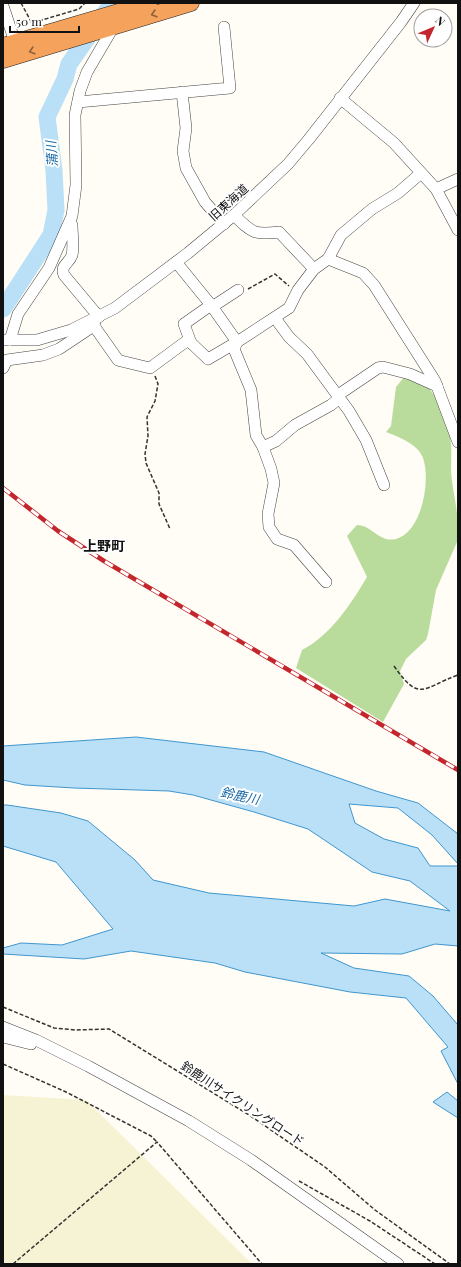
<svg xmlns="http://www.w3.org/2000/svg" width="461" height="1267" viewBox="0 0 461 1267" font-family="'Playfair Display','Noto Sans JP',serif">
  <rect width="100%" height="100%" fill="#fffdf5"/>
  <path fill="#f6f3d4" d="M3 1095 86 1100 252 1264H3Z"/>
  <path fill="#b9dc9c" d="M410 370C435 392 450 410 451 445 452 457 450 469 452 481 455 502 460 521 457 542L436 590 428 634 426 640 406 659 400 671 404 684 383 722 296 668 302 650C331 635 351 604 367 577L347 536 357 525C372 525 379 543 396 539 422 532 431 480 423 458 418 444 399 437 386 432L391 426 396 387Z"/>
  <g fill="#b9e0f7" stroke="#3f96cf">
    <path d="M136 737 264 752 376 791 418 803 458 834V864L432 835 398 808 349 804 355 823 384 839 418 848 430 866H458V946L435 944 402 954 321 953 354 968 409 976 433 996 458 1025V1084L441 1051 448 1047 406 998 350 992 245 972 215 963 131 951 84 959 3 954V948L21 943 62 945 113 929 56 862 3 846V805H7L61 813 88 821 135 860 153 880 209 893 354 906 385 899 450 911 410 881 372 872 308 829 254 812 193 795 169 791 74 788 25 785 3 780V746Z"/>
    <path d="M447 1092 458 1101V1118L433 1102Z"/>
  </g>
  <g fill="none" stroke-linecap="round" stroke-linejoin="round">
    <path stroke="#b9e0f7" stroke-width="17" d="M3 309 51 235 56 210 54 170 47 117 65 79 69 64 112 3"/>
    <defs>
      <g id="minor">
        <path d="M3 6 15 42"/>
        <path d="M182 92 186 128 183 151 186 168 205 202 224 224"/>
        <path d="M340 98 394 143 436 189 458 230"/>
        <path d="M78 102 230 88 224 27"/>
        <path d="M436 189 458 179"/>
        <path d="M234 215C252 233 254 235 279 232L314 269"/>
        <path d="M72 225C72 233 74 248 72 255 69 264 60 265 64 275L99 317"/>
        <path d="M328 259 363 273 374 285 435 381 458 442"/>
        <path d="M176 262 211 305 237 342 234 349 251 390 256 435 263 447 271 469 274 483 268 514 269 527 277 539 294 545 326 582"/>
        <path d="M212 307 238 290"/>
        <path d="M275 318 289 337 307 354 349 411 366 440 384 485"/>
        <path d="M94 326 118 360 121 361 150 368 188 340 208 359 237 342 289 308 298 290 314 269 328 259 341 235 372 209 398 193 421 173"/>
        <path d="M3 340H37L71 330 115 308 188 253 234 215 288 164 309 139 401 22 414 3"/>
        <path d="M10 340 18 314 49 268 72 216 76 185 75 115 80 91 87 72 114 26"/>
        <path d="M191 343 184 324 211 305"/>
        <path d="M3 368 7 360 43 355 59 349 95 325"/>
        <path d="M263 447 276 441 295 425 331 405 337 400 338 395 378 368 383 367 410 374 437 386"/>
        <path d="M3 1027 36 1040 88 1066 189 1121 251 1160 398 1264"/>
        <path d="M3 1037 31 1044"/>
      </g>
      <g id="highway">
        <path d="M3 46 149 3"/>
        <path d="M3 60 191 3"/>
      </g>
    </defs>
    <use href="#minor" stroke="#444" stroke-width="12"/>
    <use href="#highway" stroke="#222" stroke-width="17"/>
    <g stroke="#333" stroke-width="1.5" stroke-dasharray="4 2" stroke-linecap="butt">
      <path d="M21 3 32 23 79 9 85 3"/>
      <path d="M248 289 275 274 289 286"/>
      <path d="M155 376 158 384 155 401 147 417 148 436 145 454 146 463 159 493V504L170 529"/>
      <path d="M394 666C420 703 422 688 458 675"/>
      <path d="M3 1007 54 1028 76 1030 109 1029 249 1115 325 1167 375 1210 450 1264"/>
      <path d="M3 1064 66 1092 151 1136 157 1142"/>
      <path d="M299 1181 370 1221 435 1264"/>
      <path d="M13 1264 157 1142 262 1264"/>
    </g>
    <use href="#minor" stroke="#fff" stroke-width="11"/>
    <use href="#highway" stroke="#f5a25d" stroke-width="16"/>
    <defs>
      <path id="rail" d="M3 488 58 531 104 561 458 770"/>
    </defs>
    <use href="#rail" stroke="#c4262e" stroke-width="4.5"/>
    <use href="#rail" stroke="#fff" stroke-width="3" stroke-dasharray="9" stroke-linecap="butt"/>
  </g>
  <defs><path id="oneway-chevron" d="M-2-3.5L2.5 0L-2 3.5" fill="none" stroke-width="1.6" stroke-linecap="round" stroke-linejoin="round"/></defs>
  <g stroke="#8e613b">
    <use href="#oneway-chevron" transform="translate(154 14) rotate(164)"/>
    <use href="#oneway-chevron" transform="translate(32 51) rotate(163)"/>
  </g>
  <g text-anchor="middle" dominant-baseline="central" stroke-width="4" stroke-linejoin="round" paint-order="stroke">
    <g font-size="12" fill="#111" stroke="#fff">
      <text transform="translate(228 202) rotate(-42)">旧東海道</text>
      <text transform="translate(243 1103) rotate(33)">鈴鹿川サイクリングロード</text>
    </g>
    <g font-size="13" font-style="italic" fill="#1768a6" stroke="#fff">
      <text transform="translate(51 154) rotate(-95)">蒲川</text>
      <text transform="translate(240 795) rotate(12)">鈴鹿川</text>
    </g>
    <g font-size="14" font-weight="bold" fill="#111" stroke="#fff">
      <text x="104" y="545">上野町</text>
    </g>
  </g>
  <rect width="461" height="1267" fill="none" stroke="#111111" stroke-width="8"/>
  <g transform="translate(433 28) rotate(46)"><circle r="19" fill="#ffffff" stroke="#a0a0a0"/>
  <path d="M0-3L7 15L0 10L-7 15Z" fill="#c4262e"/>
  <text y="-6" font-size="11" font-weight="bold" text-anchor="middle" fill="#111111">N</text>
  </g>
  <path d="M10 26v6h69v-6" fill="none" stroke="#111111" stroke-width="2"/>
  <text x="16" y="26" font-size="12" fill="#111111" stroke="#ffffff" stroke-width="3" paint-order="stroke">50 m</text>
</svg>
